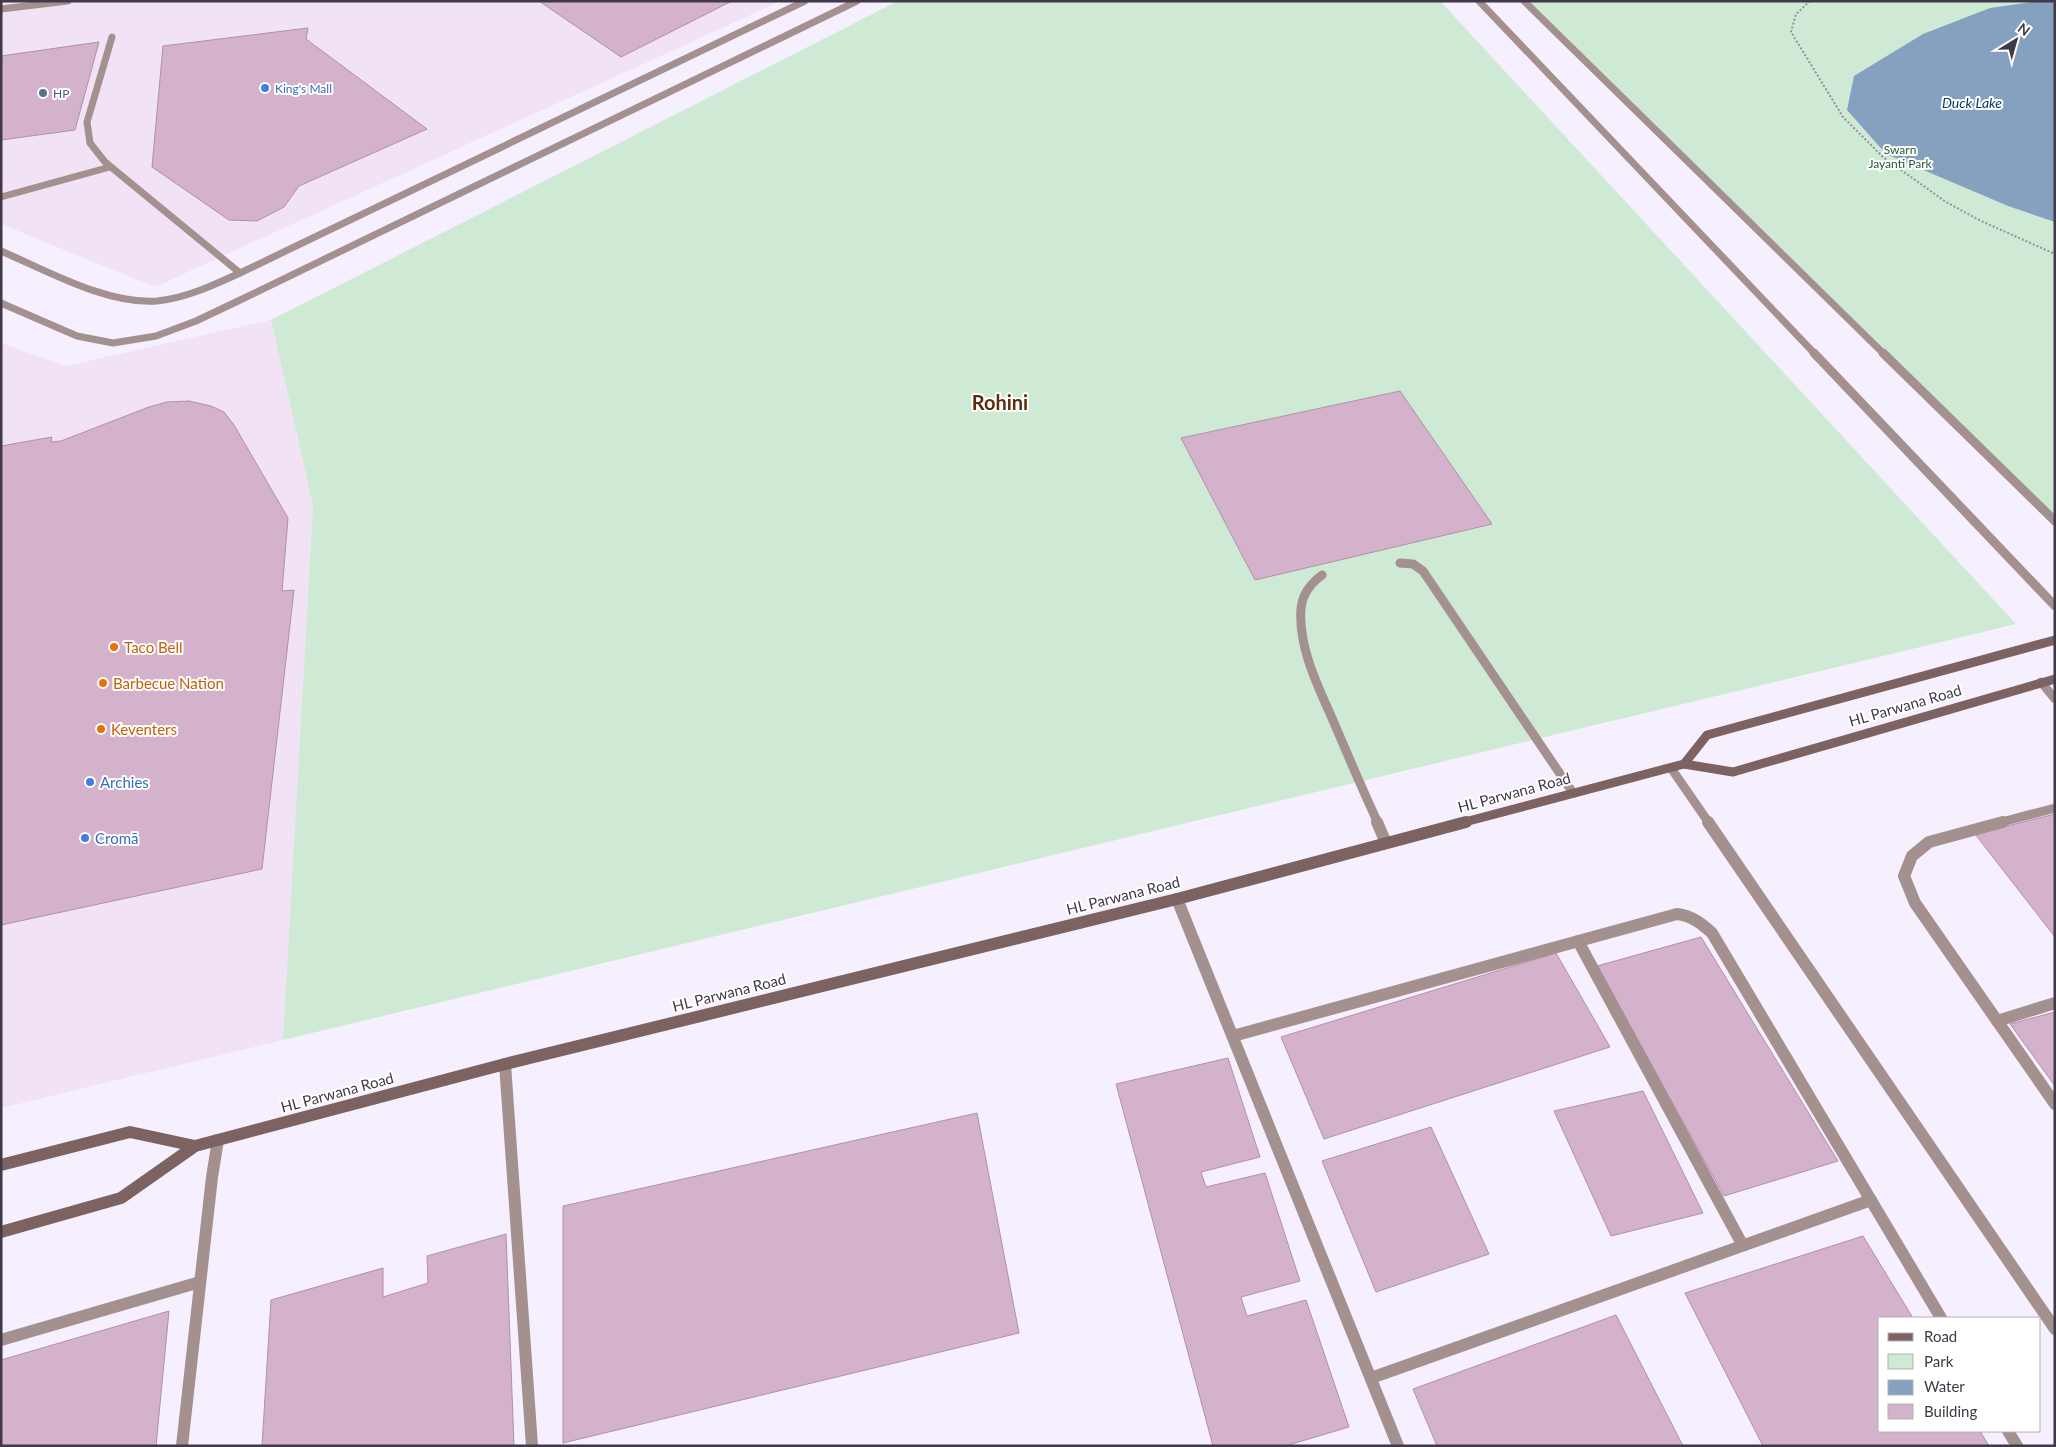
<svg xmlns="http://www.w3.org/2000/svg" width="2056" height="1447" viewBox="0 0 2056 1447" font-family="Lato,sans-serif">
  <rect width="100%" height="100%" fill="#f6effd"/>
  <g fill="#f2e2f5">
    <path d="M1 1H781L155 287 1 224Z"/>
    <path d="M271 320 313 505 283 1040 1 1108V343L66 366Z"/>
  </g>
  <g fill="#ceead5">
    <path d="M898 1H1440L2016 624 283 1040 313 505 271 320Z"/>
    <path d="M1527 1H2055V528Z"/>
  </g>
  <path fill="#85a1bf" d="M2039 1H2055V222L2008 206 1886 154 1847 110 1854 76 1923 34 1990 8Z"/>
  <g fill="#d5b2cc" stroke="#b090a7">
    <path d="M539 1H732L621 57Z"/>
    <path d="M308 28 306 39 427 129 299 186 284 207 257 221 229 220 152 167 163 46Z"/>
    <path d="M99 42 75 130 1 140V56Z"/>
    <path d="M1400 391 1492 524 1255 580 1181 438Z"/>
    <path d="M189 401 211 406 224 412 234 425 288 518 282 591 294 590 262 869 1 925V446L52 437 51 442 61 441 149 407 167 402Z"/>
    <path d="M2055 814V937L1975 834Z"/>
    <path d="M1701 937 1838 1161 1724 1196 1597 966Z"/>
    <path d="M1556 953 1610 1047 1324 1139 1281 1037Z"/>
    <path d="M2055 1012V1086L2010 1024Z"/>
    <path d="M1228 1058 1260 1157 1201 1172 1206 1187 1265 1173 1300 1281 1241 1297 1247 1316 1306 1300 1349 1427 1285 1446H1213L1116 1084Z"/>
    <path d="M1643 1091 1703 1213 1611 1236 1554 1111Z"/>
    <path d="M977 1113 1019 1333 563 1443V1206Z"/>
    <path d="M1431 1127 1489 1254 1376 1292 1322 1161Z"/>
    <path d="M506 1234 514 1446H262L271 1300 383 1268V1297L428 1283 427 1256Z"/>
    <path d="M1863 1236 1913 1318H1880V1431H1980L1989 1446H1763L1685 1293Z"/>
    <path d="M169 1311 156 1446H1V1360Z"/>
    <path d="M1616 1315 1683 1446H1437L1413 1389Z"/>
  </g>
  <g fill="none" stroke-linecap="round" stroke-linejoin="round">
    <path stroke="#968f9d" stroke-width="2" stroke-dasharray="2 2" stroke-linecap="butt" d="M1810 1 1796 14 1791 32 1843 117 1883 157 1946 202 1981 221 2055 254"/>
    <g stroke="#a3908f" stroke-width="7">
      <path d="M1 9 68 1"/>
      <path d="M112 37 87 122 90 143 105 162 240 273"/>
      <path d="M1 197 110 167"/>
    </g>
    <g stroke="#a3908f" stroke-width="9">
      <path d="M1400 563 1413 564 1423 571 1573 793"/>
      <path d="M1322 575C1310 584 1302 594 1301 609 1298 649 1320 690 1335 725 1349 758 1363 791 1378 823"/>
      <path d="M2041 682 2055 699"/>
      <path d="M1998 823 2055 808"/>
    </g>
    <g stroke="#a3908f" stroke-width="12">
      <path d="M1377 822 1386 843"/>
      <path d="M2003 822 1929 842 1912 856 1904 876 1915 903 2055 1104"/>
      <path d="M1177 899 1398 1446"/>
      <path d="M1578 941 1742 1244"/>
      <path d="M1997 1021 2055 1003"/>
      <path d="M1233 1036 1677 914C1692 916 1701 923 1712 933L1941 1318"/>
      <path d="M505 1064 532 1446"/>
      <path d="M1371 1378 1871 1200"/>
      <path d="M2008 1431 2017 1446"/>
    </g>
    <g stroke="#a3908f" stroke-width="7">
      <path d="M1479 1 1815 354"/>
      <path d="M1524 1 1884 354"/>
      <path d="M1 251C46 270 107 305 157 301 186 298 214 285 240 273L805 1"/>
      <path d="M1 303 77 336 113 343 156 336 196 321 236 302 857 1"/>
    </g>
    <g stroke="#a3908f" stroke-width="9">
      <path d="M1814 353 2055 606"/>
      <path d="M1883 353 2055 521"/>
      <path d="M1671 768 1709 823"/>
    </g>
    <g stroke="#a3908f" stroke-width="12">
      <path d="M1708 822 2055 1329"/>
      <path d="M1 1340 200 1282"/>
      <path d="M182 1446 212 1177 218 1140"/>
    </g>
    <g stroke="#7c6260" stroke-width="9">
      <path d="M1684 764 1707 735 2055 640"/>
      <path d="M1461 823 1684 764 1733 772 2055 679"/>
    </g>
    <g stroke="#7c6260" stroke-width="12">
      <path d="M1 1165 130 1132 195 1146"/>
      <path d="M1 1232 121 1198 195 1146 505 1064 1177 899 1466 822"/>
    </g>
  </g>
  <g fill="#3f7fe0" stroke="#fff" stroke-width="2">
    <circle cx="265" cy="88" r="5"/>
    <circle cx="90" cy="782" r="5"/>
    <circle cx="85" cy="838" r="5"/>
  </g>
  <circle fill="#5c6f8a" stroke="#fff" stroke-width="2" cx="43" cy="93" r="5"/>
  <g fill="#e8710a" stroke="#fff" stroke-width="2">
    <circle cx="114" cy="647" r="5"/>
    <circle cx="103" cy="683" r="5"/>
    <circle cx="101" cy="729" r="5"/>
  </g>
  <g text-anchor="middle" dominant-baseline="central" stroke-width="4" stroke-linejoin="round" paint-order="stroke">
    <g font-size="12" fill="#366cbe" stroke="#fff" text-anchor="start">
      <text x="275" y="88">King's Mall</text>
    </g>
    <g font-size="12" fill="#4e5e75" stroke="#fff" text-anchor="start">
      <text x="53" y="93">HP</text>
    </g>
    <g font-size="12" fill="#235a36" stroke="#fff">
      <text x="1900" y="149">Swarn<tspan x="1900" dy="14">Jayanti Park</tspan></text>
    </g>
    <g font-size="14" font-style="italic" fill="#08375e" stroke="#fff">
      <text x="1972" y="102">Duck Lake</text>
    </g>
    <g font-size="15" fill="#c56008" stroke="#fff" text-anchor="start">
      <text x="124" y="647">Taco Bell</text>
      <text x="113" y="683">Barbecue Nation</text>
      <text x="111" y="729">Keventers</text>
    </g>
    <g font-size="15" fill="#403947" stroke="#fff">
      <text transform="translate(1905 705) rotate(-16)">HL Parwana Road</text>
      <text transform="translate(1514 792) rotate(-15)">HL Parwana Road</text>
      <text transform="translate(1123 895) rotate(-14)">HL Parwana Road</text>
      <text transform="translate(729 992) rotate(-14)">HL Parwana Road</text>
      <text transform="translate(337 1092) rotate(-15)">HL Parwana Road</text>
    </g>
    <g font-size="15" fill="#366cbe" stroke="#fff" text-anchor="start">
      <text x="100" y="782">Archies</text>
      <text x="95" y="838">Cromā</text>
    </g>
    <g font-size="20" font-weight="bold" fill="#5b2d0d" stroke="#fff">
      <text x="1000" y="402">Rohini</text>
    </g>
  </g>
  <rect width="2056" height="1447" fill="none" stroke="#403947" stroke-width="5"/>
  <rect x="1878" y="1317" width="162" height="115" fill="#ffffff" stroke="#b3b0b5"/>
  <rect x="1888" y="1333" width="25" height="8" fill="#7c6260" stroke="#b3b0b5"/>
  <text x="1924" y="1342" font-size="15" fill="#403947">Road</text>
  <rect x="1888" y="1354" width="25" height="15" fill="#ceead5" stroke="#b3b0b5"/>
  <text x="1924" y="1367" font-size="15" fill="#403947">Park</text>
  <rect x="1888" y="1380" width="25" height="15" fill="#85a1bf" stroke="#b3b0b5"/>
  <text x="1924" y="1392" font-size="15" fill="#403947">Water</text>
  <rect x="1888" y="1404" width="25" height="15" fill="#d5b2cc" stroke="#b3b0b5"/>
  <text x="1924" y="1417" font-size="15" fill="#403947">Building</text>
  <g transform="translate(2016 40) rotate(37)" stroke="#ffffff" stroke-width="4" paint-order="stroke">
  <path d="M0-4L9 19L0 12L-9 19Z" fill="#403947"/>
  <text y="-8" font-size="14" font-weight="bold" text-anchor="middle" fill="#403947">N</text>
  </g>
</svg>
